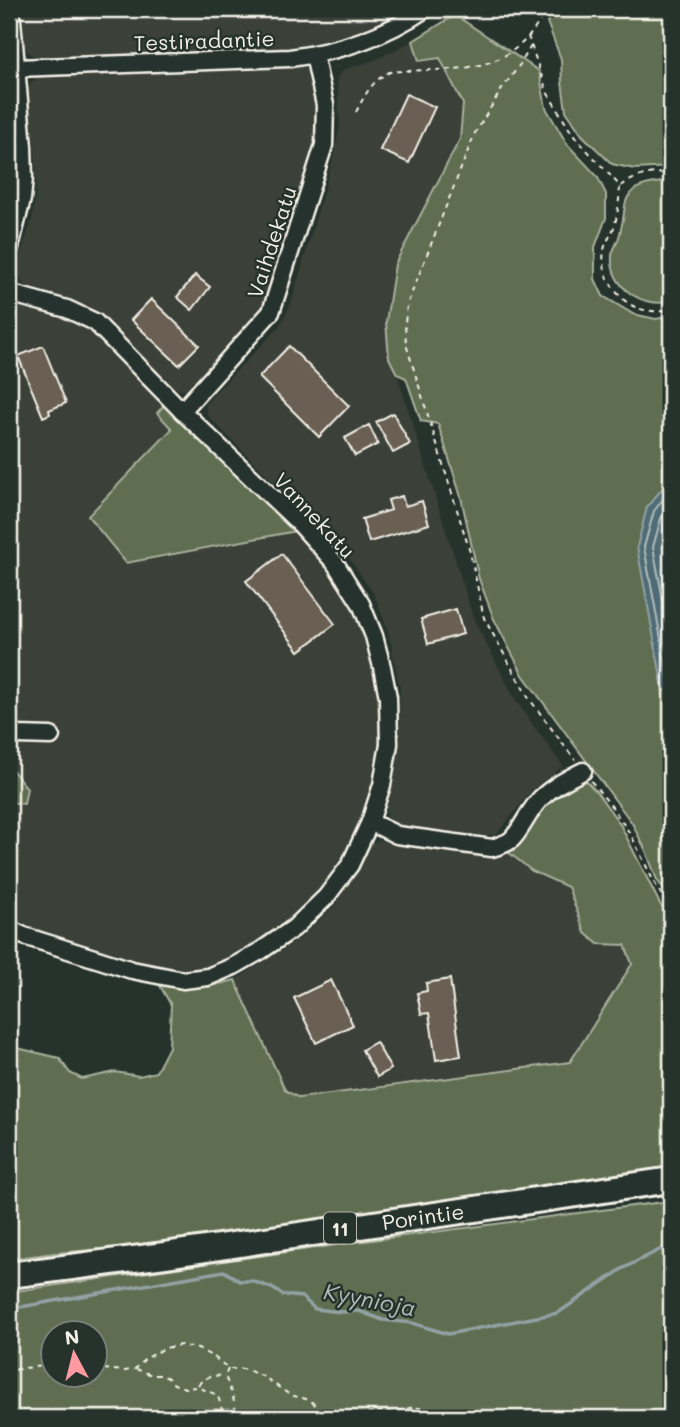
<svg xmlns="http://www.w3.org/2000/svg" width="680" height="1427" viewBox="0 0 680 1427" font-family="Mali,sans-serif">
  <rect width="100%" height="100%" fill="#26332d"/>
  <filter id="ink" filterUnits="userSpaceOnUse"><feTurbulence type="fractalNoise" baseFrequency=".0143" numOctaves="2"/><feDisplacementMap in="SourceGraphic" scale="14" xChannelSelector="R" yChannelSelector="G"/><feConvolveMatrix kernelMatrix="1 2 1 2 8 2 1 2 1" color-interpolation-filters="sRGB"/></filter>
  <g filter="url(#ink)">
    <g fill="#3a4038">
      <path d="M19 9H410L402 15 365 31 321 44 282 50 50 59 38 58 30 54 24 46 20 36Z"/>
      <path d="M413 41 419 61 440 58 463 104 460 139 395 264 389 358 397 374 474 620 516 701 563 766 533 789 497 834 479 836 405 827 390 821 386 812 400 742V689L388 631 374 594 349 558 312 520 207 415 206 404 211 397 279 327 291 304 333 159 340 127 337 77 344 70 377 59Z"/>
      <path d="M293 64 303 66 309 72 314 81 318 113 316 143 269 298 257 320 193 388 186 390H179L172 386 101 317 77 304 26 288 22 282 18 272 19 258 32 220 36 190 35 151 28 92 31 82 38 77 50 72Z"/>
      <path d="M20 304 62 316 88 328 110 346 167 402 172 428 88 516 296 531 331 571 347 594 364 628 383 699V745L375 784 363 822 346 858 319 895 290 924 257 945 225 963 205 969 181 972 136 962 29 928 9 919V802L24 804 27 788 9 766V306Z"/>
      <path d="M379 840 484 857 508 852 532 871 568 887 585 933 598 944 625 945 632 965 570 1062 299 1098 285 1090 235 980 299 939 335 905 361 864 371 844Z"/>
    </g>
    <g fill="#5e6e51" stroke="#a9b09c" stroke-width="2" fill-rule="evenodd">
      <path d="M557 9H671V167L634 169 612 164 582 135 566 111 562 82 561 59 547 22Z"/>
      <path d="M455 15 539 71 546 108 567 144 597 176 606 194V218L595 247V279L603 296 633 314 656 319 671 316V445L663 468V488L647 507 655 641 663 688 671 695V899L657 880 646 851 632 823 523 675 494 619 479 579 461 497 438 424 421 421 406 378 397 374 389 358 386 322 395 264 460 139 463 104 440 58 419 61 413 41Z"/>
      <path d="M661 182 671 184V301C643 309 609 287 612 255 613 250 616 245 618 240 620 235 621 229 622 224 625 214 623 201 631 193 637 185 652 184 661 182Z"/>
      <path d="M167 402 296 531 126 563 88 516 172 429 157 413Z"/>
      <path d="M9 766 27 788 24 804 9 802Z"/>
      <path d="M581 781H586L595 790 620 824 660 904 671 918V1171L141 1246 55 1253 9 1259V1046L59 1058 70 1073 82 1079 115 1072 139 1076 156 1072 169 1047 171 1005 159 984C191 989 203 989 235 980L285 1090 299 1098 570 1062 632 964 625 945 598 944 585 933 568 887 532 871 508 852 526 834 540 808 554 796Z"/>
      <path d="M671 1201V1418H9V1292L357 1242ZM52 1332H94V1374H52Z"/>
    </g>
    <path fill="#506c76" stroke="#92a1a4" stroke-width="2" d="M671 445V695L663 688 637 547 647 507 663 488V468Z"/>
    <g fill="none" stroke-linecap="round" stroke-linejoin="round">
      <g stroke="#b2bcba" stroke-width="2">
        <path d="M671 467 669 491 654 511 644 547 669 683 671 686"/>
        <path d="M671 503 662 515 653 547 671 642"/>
      </g>
      <path stroke="#92a1a4" stroke-width="3.5" d="M9 1309 224 1271 240 1281H252L272 1288 283 1295 302 1297 315 1309 341 1312 359 1311 383 1320 412 1323 448 1334 558 1313 622 1269 671 1244"/>
    </g>
    <g fill="#696052" stroke="#f4f1e8" stroke-width="2">
      <path d="M406 94 435 107 409 163 380 150Z"/>
      <path d="M195 275 210 287 192 310 177 297Z"/>
      <path d="M151 299 199 345 179 365 131 320Z"/>
      <path d="M43 346 66 403 49 410 50 414 43 417 18 356Z"/>
      <path d="M289 346 349 406 319 437 259 377Z"/>
      <path d="M393 413 410 444 393 453 376 422Z"/>
      <path d="M369 425 378 444 355 456 345 438Z"/>
      <path d="M402 496 405 506 422 501 429 524 369 542 362 519 391 510 388 500Z"/>
      <path d="M282 554 335 624 299 651 246 581Z"/>
      <path d="M456 609 463 634 428 644 421 619Z"/>
      <path d="M450 979 461 1056 436 1060 429 1013 421 1014 417 993 427 991 426 983Z"/>
      <path d="M331 980 353 1025 316 1043 294 998Z"/>
      <path d="M376 1042 391 1069 377 1077 362 1050Z"/>
    </g>
    <g fill="none" stroke-linecap="round" stroke-linejoin="round">
      <defs>
        <g id="minor">
          <path d="M16 68 290 58C337 52 385 36 425 9"/>
          <path d="M9 251 22 199 24 178 23 147 11 9"/>
          <path d="M9 293 67 309 95 322 182 411 301 525 335 563 361 604 374 636 382 667 388 697 389 744 382 785 370 822 350 865 326 897 294 928 262 950 234 966 208 977 183 980 132 970 24 936 9 929"/>
          <path d="M182 411 271 312 324 145 325 105 314 55"/>
          <path d="M9 730 18 735 51 736"/>
          <path d="M370 822 397 835 492 848C498 846 507 844 512 839 522 829 529 810 541 798 553 786 568 779 583 771"/>
        </g>
        <path id="highway" d="M9 1275 165 1255 671 1180"/>
      </defs>
      <use href="#minor" stroke="#f4f1e8" stroke-width="21"/>
      <use href="#highway" stroke="#f4f1e8" stroke-width="30"/>
      <g stroke="#f4f1e8" stroke-width="2" stroke-dasharray="5 5" stroke-linecap="butt">
        <path d="M528 36 547 92 573 135 620 186C619 201 618 216 613 230 610 237 605 243 604 250 600 271 614 296 633 306 644 312 660 312 671 310"/>
        <path d="M531 46 521 63 502 89 475 133 407 305 405 323 406 344 470 552 484 618 528 697 575 760"/>
        <path d="M356 112C365 95 372 80 390 72 441 67 491 78 529 36 536 28 541 18 548 9"/>
        <path d="M621 186C636 176 654 169 671 176"/>
        <path d="M591 781 612 807 631 835 654 882 671 911"/>
        <path d="M94 1368 125 1371 135 1369 145 1359 165 1348 181 1345 198 1349 214 1357 229 1369H245L264 1377 290 1395 310 1400 319 1409 347 1415 377 1412H395L414 1407 462 1418 471 1417 486 1418"/>
        <path d="M136 1369 152 1375H161L168 1378 174 1384 185 1388 197 1387 215 1394 219 1399 224 1418"/>
        <path d="M228 1369 225 1376 233 1397 237 1418"/>
        <path d="M9 1378 17 1369 52 1365"/>
        <path d="M198 1385C205 1376 214 1375 224 1376"/>
        <path d="M9 1416 16 1418"/>
        <path d="M500 1418 509 1417 511 1418"/>
      </g>
      <use href="#minor" stroke="#26332d" stroke-width="16"/>
      <use href="#highway" stroke="#26332d" stroke-width="24"/>
    </g>
  </g>
  <g text-anchor="middle" dominant-baseline="central" stroke-width="5" stroke-linejoin="round" paint-order="stroke">
    <rect fill="#26332d" stroke="#b6b8b0" stroke-width="2" x="324" y="1212.5" width="32" height="31" rx="5"/>
    <g font-size="19" font-weight="bold" fill="#f4f1e8">
      <text x="340" y="1228">11</text>
    </g>
    <g font-size="21" fill="#f4f1e8" stroke="#26332d">
      <text transform="translate(204 40) rotate(-2)">Testiradantie</text>
      <text transform="translate(271 242) rotate(-72)">Vaihdekatu</text>
      <text transform="translate(315 515) rotate(47)">Vannekatu</text>
      <text transform="translate(423 1216) rotate(-8)">Porintie</text>
    </g>
    <g font-size="23" font-style="italic" fill="#b2bcba" stroke="#26332d">
      <text transform="translate(370 1299) rotate(11)">Kyynioja</text>
    </g>
  </g>
  <rect width="680" height="1427" fill="none" stroke="#26332d" stroke-width="35"/>
  <rect x="18" y="18" width="645" height="1392" fill="none" stroke="#f4f1e8" stroke-width="2.5" filter="url(#ink)"/>
  <g transform="translate(74 1354) rotate(353)"><circle r="33" fill="#26332d" stroke="#787f78" stroke-width="2"/>
  <path d="M0-5L12 26L0 18L-12 26Z" fill="#ff9aa2"/>
  <text y="-10" font-size="19" font-weight="bold" text-anchor="middle" fill="#f4f1e8">N</text>
  </g>
</svg>
